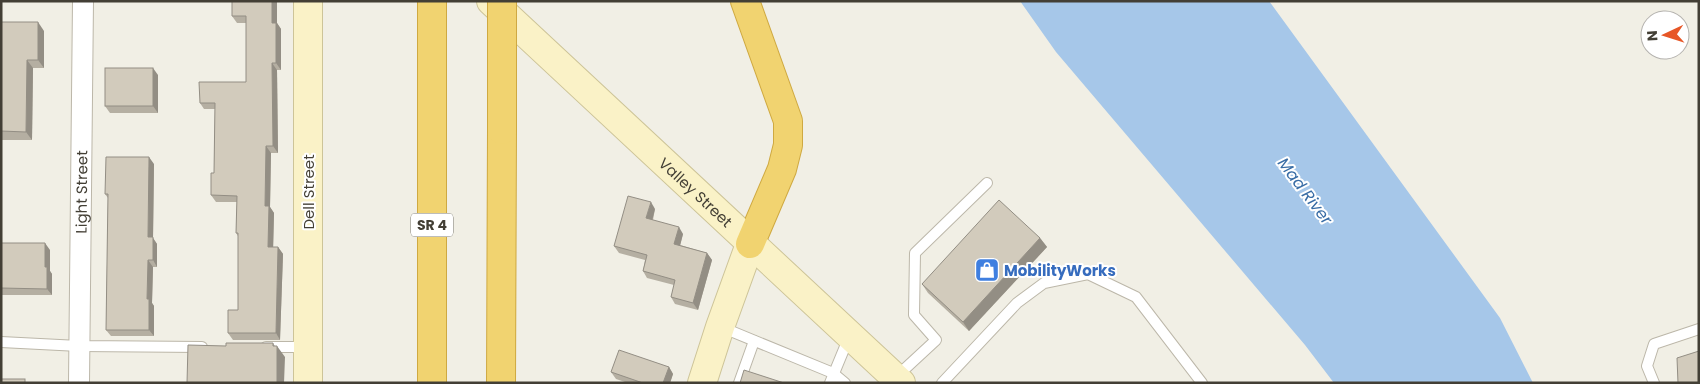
<svg xmlns="http://www.w3.org/2000/svg" width="1700" height="384" viewBox="0 0 1700 384" font-family="Poppins,sans-serif">
  <rect width="100%" height="100%" fill="#f1efe5"/>
  <path fill="#a6c7e9" d="M1020 1H1269L1500 318 1533 383H1334L1305 345 1056 52Z"/>
  <g fill="none" stroke-linecap="round" stroke-linejoin="round">
    <defs>
      <g id="service">
        <path d="M721 327 833 373 845 383"/>
        <path d="M1 342 79 346 202 347"/>
        <path d="M266 347H307"/>
        <path d="M896 377 936 340 914 315 915 253 987 183"/>
        <path d="M739 383 754 341"/>
        <path d="M830 383 849 337"/>
        <path d="M942 383 1017 303 1044 283 1088 274 1136 297 1202 383"/>
        <path d="M1654 383 1647 366 1654 344 1699 329"/>
      </g>
      <g id="minor">
        <path id="s1" d="M79 383 83 1"/>
      </g>
      <g id="secondary">
        <path id="s2" d="M491 1 901 383"/>
        <path d="M308 383V1"/>
        <path d="M702 383 720 327 750 244"/>
      </g>
      <g id="motorway">
        <path d="M432 1V383"/>
        <path d="M745 1 788 121V145L782 169 750 244"/>
        <path d="M501 383 502 130"/>
      </g>
    </defs>
    <use href="#service" stroke="#bcb7a9" stroke-width="12"/>
    <use href="#minor" stroke="#bcb7a9" stroke-width="22"/>
    <use href="#secondary" stroke="#cdc498" stroke-width="30"/>
    <use href="#motorway" stroke="#cfa941" stroke-width="30"/>
    <use href="#service" stroke="#fff" stroke-width="10"/>
    <use href="#minor" stroke="#fff" stroke-width="20"/>
    <use href="#secondary" stroke="#faf2c7" stroke-width="28"/>
    <use href="#motorway" stroke="#f1d370" stroke-width="28"/>
    <defs>
      <path id="motorway-bridge" d="M502 1V130"/>
    </defs>
    <use href="#motorway-bridge" stroke="#cfa941" stroke-width="30" stroke-linecap="butt"/>
    <use href="#motorway-bridge" stroke="#f1d370" stroke-width="28"/>
  </g>
  <g fill="#b5afa2">
    <path d="M232 1 277 23 281 29V70H277L278 153H271L270 207 274 213 273 247H278L283 254 280 340H233L228 333 238 310V236L236 233 237 202H216L211 195 214 173 215 109H204L200 103 246 82V23H237L232 16Z"/>
    <path d="M1 22 44 31V68H33L32 140H1Z"/>
    <path d="M158 75V113H110L105 106Z"/>
    <path d="M154 164 153 238 157 244V267H153L152 303 154 306V336H111L106 330 108 198 105 194Z"/>
    <path d="M655 209 653 220 683 234 680 245 707 253 712 260 698 310 675 304 671 297 674 285 647 278 643 271 645 260 619 253 614 246Z"/>
    <path d="M1040 238 1047 247 969 331 928 293 922 284Z"/>
    <path d="M1 243 50 250V271L52 274V295H1Z"/>
    <path d="M669 367 673 374 670 383H628L616 379 611 372Z"/>
  </g>
  <g fill="#938e84">
    <path d="M272 1H277V23L281 29V70L276 63 272 23Z"/>
    <path d="M38 22 44 31V68L38 60Z"/>
    <path d="M27 60 33 68 32 140 26 132Z"/>
    <path d="M272 63 277 70 278 153 273 146Z"/>
    <path d="M153 68 158 75V113L153 106Z"/>
    <path d="M266 146 271 153 270 207 274 213 273 254 268 247 265 206Z"/>
    <path d="M149 157 154 164 153 238 157 244V267L153 260 148 237Z"/>
    <path d="M651 202 655 209 651 225 646 218Z"/>
    <path d="M679 227 683 234 679 250 674 244Z"/>
    <path d="M1040 238 1047 247 969 331 963 322Z"/>
    <path d="M45 243 50 250V271L52 274V295L47 289 45 267Z"/>
    <path d="M278 247 283 254 280 340 276 333Z"/>
    <path d="M707 253 712 260 698 310 693 303Z"/>
    <path d="M148 260 153 267 152 303 154 306V336L149 330 147 299Z"/>
    <path d="M273 343 277 350V346L285 357 284 383H277Z"/>
    <path d="M669 367 673 374 670 383H663Z"/>
  </g>
  <g fill="#d2cbbc" stroke="#938e84">
    <path d="M232 1H272V23H276V63H272L273 146H266L265 206H269L268 247H278L276 333H228V310H238V233H236L237 196 211 195V173H214L215 103H200L199 82H246V16H232Z"/>
    <path d="M1 22H38V60H27L26 132 1 131Z"/>
    <rect x="105" y="68" width="48" height="38"/>
    <path d="M106 157H149L148 237H153V260H148L147 299H149V330H106L108 194H105Z"/>
    <path d="M628 196 651 202 646 218 679 227 674 244 707 253 693 303 671 297 675 280 643 271 647 255 614 246Z"/>
    <path d="M999 200 1040 238 963 322 922 284Z"/>
    <path d="M1 243H45V267H47V289L1 288Z"/>
    <path d="M226 343H273V346H277V383H187L188 345 226 346Z"/>
    <path d="M619 350 669 367 663 383H643L611 372Z"/>
    <path d="M1699 351V383H1678L1677 358Z"/>
    <path d="M744 370 784 383H740Z"/>
    <rect x="1" y="379" width="24" height="4"/>
  </g>
  <defs>
    <symbol id="shop-square" viewBox="-11 -11 22 22"><rect x="-9" y="-9" width="18" height="18" rx="4" fill="#3f7fe0" stroke="#fff"/><path d="M-5-2.5h2.3a2.7 3.5 0 0 1 5.4 0H5L5.5 6h-11ZM-1.5-2.5h3a1.5 2.3 0 0 0-3 0Z" fill="#fff"/></symbol>
  </defs>
  <g fill-rule="evenodd">
    <use href="#shop-square" x="973" y="256" width="28" height="28"/>
  </g>
  <g text-anchor="middle" dominant-baseline="central" stroke-width="4" stroke-linejoin="round" paint-order="stroke">
    <rect fill="#fff" stroke="#7b7972" stroke-width="1" x="411" y="213.5" width="42" height="23" rx="4"/>
    <g font-size="14" font-weight="bold" fill="#433f35">
      <text x="432" y="225">SR 4</text>
    </g>
    <g font-size="15" fill="#433f35" stroke="#fff">
      <text stroke="none"><textPath href="#s1" startOffset="191">Light Street</textPath></text>
      <text transform="translate(308 192) rotate(-90)">Dell Street</text>
      <text stroke="none"><textPath href="#s2" startOffset="280">Valley Street</textPath></text>
    </g>
    <g font-size="15" font-weight="bold" fill="#366cbe" stroke="#fff" text-anchor="start">
      <text x="1004" y="270">MobilityWorks</text>
    </g>
    <g font-size="16" font-style="italic" fill="#386ca5" stroke="#fff">
      <text transform="translate(1305 191) rotate(53)">Mad River</text>
    </g>
  </g>
  <rect width="1700" height="384" fill="none" stroke="#433f35" stroke-width="5"/>
  <g transform="translate(1665 35) rotate(266)"><circle r="24" fill="#ffffff" stroke="#b4b2ae"/>
  <path d="M0-4L9 19L0 12L-9 19Z" fill="#e75626"/>
  <text y="-8" font-size="14" font-weight="bold" text-anchor="middle" fill="#433f35">N</text>
  </g>
</svg>
